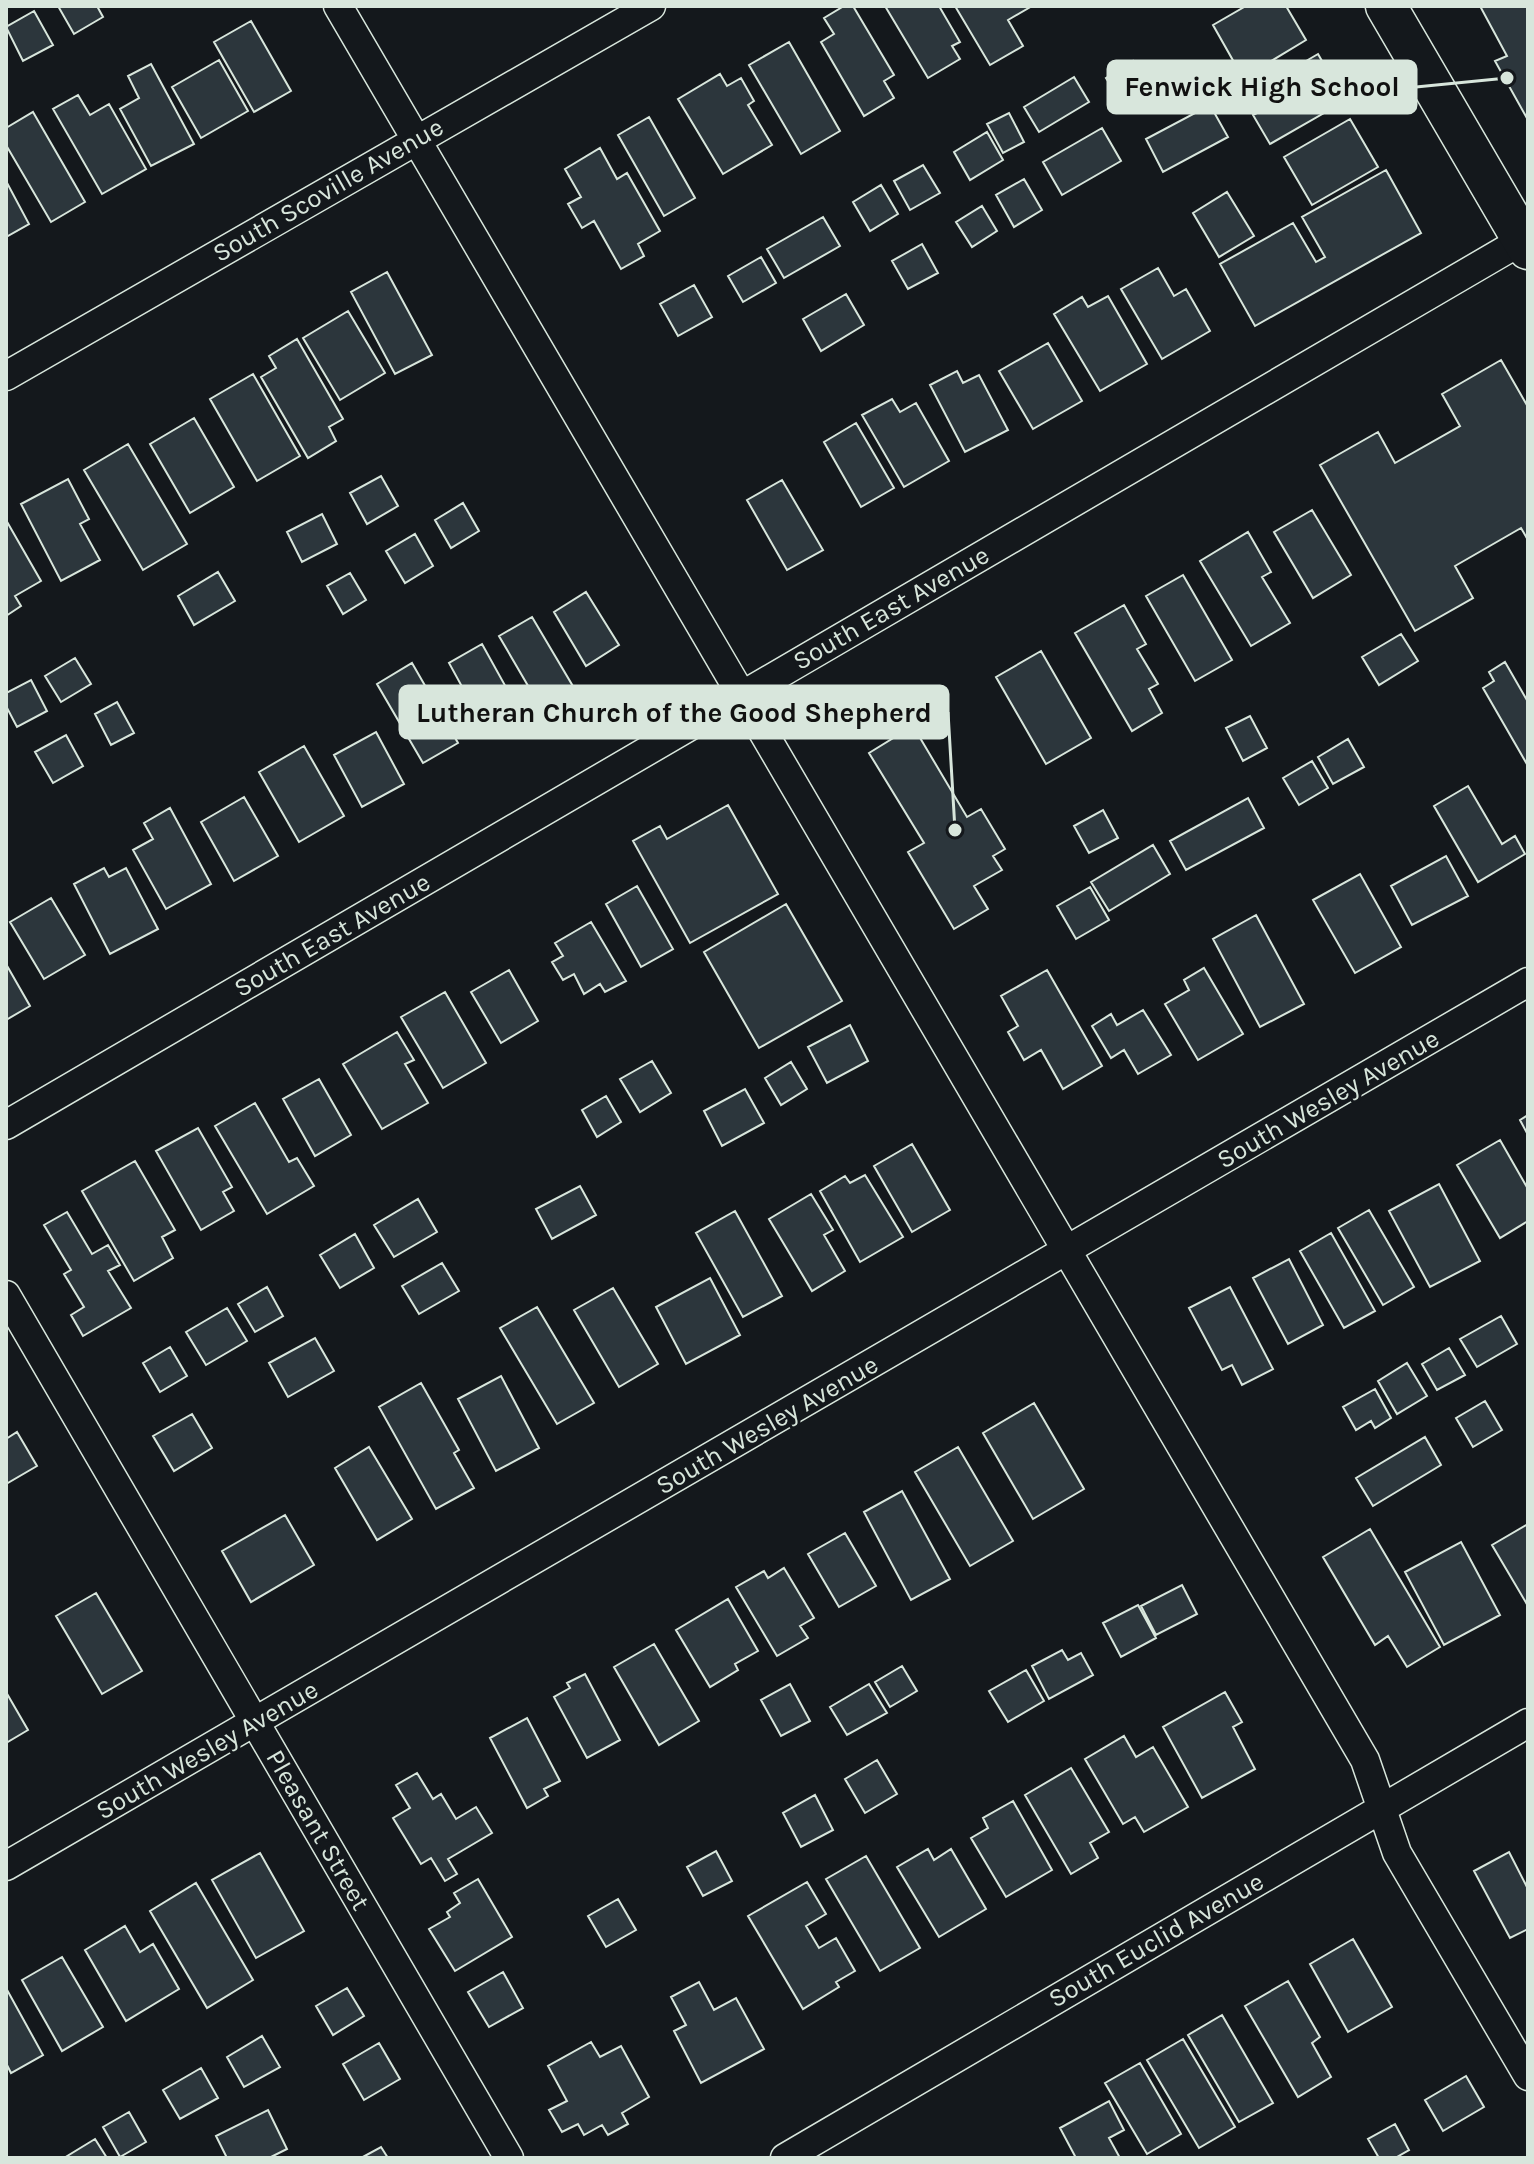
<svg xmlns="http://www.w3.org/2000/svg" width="1534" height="2164" font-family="Karla,sans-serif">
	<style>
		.building { fill: #2c363c; stroke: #d8e6dc; stroke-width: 2 }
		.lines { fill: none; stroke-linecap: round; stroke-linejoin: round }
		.street-casing { stroke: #d8e6dc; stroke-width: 31 }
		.secondary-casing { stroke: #d8e6dc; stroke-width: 43 }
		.street { stroke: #14181c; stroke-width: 28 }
		.secondary { stroke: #14181c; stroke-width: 40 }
		.labels { text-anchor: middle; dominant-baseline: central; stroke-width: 6; stroke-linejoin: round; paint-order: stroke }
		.street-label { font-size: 26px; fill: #d8e6dc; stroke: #14181c }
		.leader { fill: none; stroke: #d8e6dc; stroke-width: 3 }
		.callout-dot { fill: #d8e6dc; stroke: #14181c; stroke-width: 3 }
		.callout { fill: #d8e6dc; stroke: #d8e6dc; stroke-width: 3 }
		.callout-label { font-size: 28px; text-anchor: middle; font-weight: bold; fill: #111 }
	</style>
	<rect width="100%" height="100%" fill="#14181c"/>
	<path class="building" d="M58 6H97L103 17 74 34Z
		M844 6H853L894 75 884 81 894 98 864 116 821 42 834 34 824 18Z
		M885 6H939L960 42 952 46 960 59 928 78Z
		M955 6H1032L1008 20 1023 46 990 65Z
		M1246 6H1286L1306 40 1243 78 1213 25Z
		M1480 6H1528V120L1495 61 1507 56Z
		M34 11 53 45 23 61 6 27Z
		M251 21 291 91 254 112 214 42Z
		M789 42 840 131 801 154 749 65Z
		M1318 54 1345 101 1270 144 1253 115 1257 113 1248 95Z
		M219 60 248 111 201 138 172 87Z
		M1133 61 1150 89 1123 105 1106 78Z
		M151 64 194 144 151 166 120 109 139 98 128 76Z
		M720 74 727 86 741 78 754 101 748 105 772 145 723 174 678 99Z
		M1074 77 1089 102 1039 132 1024 107Z
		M78 95 90 115 109 104 146 169 102 194 53 109Z
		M1210 105 1228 137 1163 172 1146 139Z
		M33 112 85 202 51 222 6 145V128Z
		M1009 113 1024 142 1003 153 987 124Z
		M649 117 695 198 664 216 618 135Z
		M1350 119 1378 167 1312 205 1284 157Z
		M1102 128 1121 161 1062 195 1043 162Z
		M987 132 1003 160 970 180 954 152Z
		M600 148 617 179 627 173 660 231 638 244 644 256 621 269 594 221 582 228 568 204 581 197 565 169Z
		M923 165 940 193 910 210 894 181Z
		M1386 170 1421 233 1255 326 1220 264 1293 223 1316 262 1325 257 1302 217Z
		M1024 179 1042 210 1014 227 996 195Z
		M6 181 29 224 6 237Z
		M881 185 898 214 870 231 853 202Z
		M1227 192 1254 236 1219 257 1193 213Z
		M982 206 997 231 972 247 956 222Z
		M823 217 840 246 784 278 767 249Z
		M922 244 938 273 908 289 892 261Z
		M761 257 776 283 743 302 728 276Z
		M1158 268 1174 296 1186 289 1210 331 1162 359 1121 289Z
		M387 272 432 355 395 374 351 292Z
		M694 285 712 317 678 336 660 304Z
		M846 294 864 325 821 351 803 319Z
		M1108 296 1147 364 1100 391 1054 314 1082 297 1088 307Z
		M348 311 385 373 340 400 303 338Z
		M297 339 343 419 329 427 336 441 308 458 261 377 276 368 269 356Z
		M1048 343 1082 401 1033 429 999 371Z
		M1501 360 1528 407V540L1521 528 1455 566 1473 598 1415 631 1320 465 1378 432 1395 463 1460 426 1442 394Z
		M957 371 963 383 979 375 1008 430 965 452 930 385Z
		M253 374 300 456 257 481 210 399Z
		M892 399 900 412 916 403 949 461 904 487 862 415Z
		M194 418 234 487 190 513 150 444Z
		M856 423 894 488 861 507 824 442Z
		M128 444 187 544 143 570 84 470Z
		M381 476 398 506 367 524 350 493Z
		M68 479 89 519 80 524 100 560 61 581 21 504Z
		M782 480 823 550 787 570 747 500Z
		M463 503 479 531 451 548 435 520Z
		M1312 510 1351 575 1313 598 1274 532Z
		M322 514 337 544 302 562 287 532Z
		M6 520 41 581 15 596 21 606 6 616Z
		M1248 532 1271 572 1262 577 1290 623 1251 646 1200 561Z
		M415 534 433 566 405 583 386 551Z
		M218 572 235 601 194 625 178 596Z
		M350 573 366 600 343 614 327 586Z
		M1183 575 1232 660 1195 681 1146 596Z
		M586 592 619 645 586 666 554 612Z
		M1124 605 1146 644 1137 649 1158 684 1149 689 1162 713 1132 731 1075 633Z
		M532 617 574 688 541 708 499 636Z
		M1401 634 1418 661 1379 685 1362 657Z
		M482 644 523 718 489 736 449 663Z
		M1041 651 1091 738 1046 764 996 677Z
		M75 658 91 684 61 702 45 676Z
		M1505 662 1528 702V766L1483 688 1494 681 1489 672Z
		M412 663 458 743 423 763 377 684Z
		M31 680 47 711 17 727 6 706V693Z
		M117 702 134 733 111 745 95 714Z
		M1250 716 1267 748 1243 761 1226 728Z
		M913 726 967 817 981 809 1005 849 993 856 1002 870 974 886 988 909 954 929 908 852 924 843 869 753Z
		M376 732 404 784 362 807 334 755Z
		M66 735 83 766 53 783 35 752Z
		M1348 739 1364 767 1333 784 1318 757Z
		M304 746 344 816 299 842 259 772Z
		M1312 761 1328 788 1299 805 1283 778Z
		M1468 786 1502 844 1515 836 1525 854 1478 882 1434 806Z
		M244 797 278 856 234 881 201 822Z
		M1248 798 1264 828 1186 870 1170 841Z
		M728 805 778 894 690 943 633 841 660 826 667 839Z
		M170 808 211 884 166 909 133 850 153 839 144 823Z
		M1103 810 1118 838 1089 853 1074 826Z
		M1153 845 1170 874 1109 911 1091 882Z
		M1446 856 1468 896 1412 925 1391 886Z
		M104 868 109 877 126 868 158 929 110 954 74 884Z
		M1360 874 1401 947 1355 973 1313 900Z
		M637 886 673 949 641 967 606 904Z
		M1090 887 1109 920 1076 939 1057 906Z
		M51 898 85 955 44 979 10 922Z
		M786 904 842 1001 759 1048 704 952Z
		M1256 915 1304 1004 1260 1027 1213 939Z
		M591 922 626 981 605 992 600 984 584 994 574 974 563 980 552 962 563 956 555 943Z
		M6 964 30 1006 6 1020Z
		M1204 968 1243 1034 1198 1060 1165 1004 1189 990 1184 980Z
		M509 970 538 1021 501 1043 471 992Z
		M1047 970 1102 1066 1063 1089 1041 1050 1024 1060 1008 1032 1018 1026 1001 996Z
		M445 992 486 1063 443 1088 401 1017Z
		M1143 1010 1171 1055 1138 1074 1124 1050 1111 1058 1092 1026 1111 1014 1117 1025Z
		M850 1025 868 1061 827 1083 808 1047Z
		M397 1032 414 1060 405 1064 428 1103 382 1129 343 1064Z
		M652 1061 671 1093 640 1112 620 1079Z
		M791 1062 807 1089 781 1105 765 1078Z
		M319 1079 351 1135 315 1156 283 1099Z
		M745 1089 764 1123 722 1146 704 1111Z
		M606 1096 621 1122 597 1137 582 1110Z
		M255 1103 289 1162 297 1158 314 1186 267 1214 215 1126Z
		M1528 1115V1135L1520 1120Z
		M198 1128 232 1187 223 1192 234 1211 201 1230 156 1151Z
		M1500 1140 1528 1189V1221L1500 1238 1457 1165Z
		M912 1144 950 1210 912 1232 874 1166Z
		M135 1161 175 1230 162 1237 173 1258 134 1281 82 1191Z
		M865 1175 903 1237 860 1262 820 1191 845 1176 850 1183Z
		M1439 1184 1480 1261 1430 1287 1389 1211Z
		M580 1186 596 1215 552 1239 536 1209Z
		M811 1194 833 1230 824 1235 845 1271 812 1291 769 1219Z
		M418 1199 437 1232 394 1257 374 1225Z
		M1369 1210 1414 1287 1383 1305 1338 1228Z
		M735 1211 782 1296 743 1317 696 1233Z
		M67 1212 92 1254 108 1245 120 1265 108 1271 131 1308 83 1336 71 1315 84 1307 64 1274 71 1270 44 1225Z
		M1331 1233 1375 1311 1344 1328 1300 1251Z
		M355 1234 374 1268 340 1288 320 1255Z
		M1289 1259 1323 1325 1288 1344 1253 1278Z
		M442 1263 459 1291 419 1314 402 1286Z
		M710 1278 740 1335 686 1364 656 1307Z
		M267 1287 283 1316 255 1332 238 1304Z
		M1230 1287 1273 1369 1242 1385 1232 1365 1222 1370 1189 1308Z
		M613 1288 658 1364 619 1387 574 1310Z
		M537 1307 594 1403 557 1424 500 1328Z
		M227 1308 247 1341 206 1365 186 1332Z
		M1501 1316 1517 1344 1477 1367 1460 1339Z
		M315 1338 334 1371 288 1397 269 1363Z
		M170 1347 187 1376 160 1392 143 1363Z
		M1449 1348 1465 1375 1437 1390 1422 1364Z
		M1407 1363 1427 1396 1397 1414 1378 1381Z
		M501 1376 539 1448 496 1471 458 1399Z
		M421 1383 459 1450 454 1453 474 1488 436 1509 379 1407Z
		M1375 1389 1391 1418 1375 1428 1371 1421 1356 1430 1343 1407Z
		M1485 1401 1502 1430 1473 1447 1456 1418Z
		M1034 1403 1084 1489 1033 1519 983 1433Z
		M192 1414 212 1448 174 1471 153 1436Z
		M17 1432 37 1466 6 1484V1439Z
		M1425 1437 1441 1465 1373 1506 1356 1478Z
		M369 1447 412 1519 377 1540 335 1468Z
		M958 1447 1013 1541 970 1566 915 1472Z
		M902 1491 950 1579 911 1600 864 1512Z
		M285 1515 314 1565 251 1602 222 1551Z
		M1528 1524V1606L1492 1545Z
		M1370 1529 1440 1647 1407 1667 1388 1636 1375 1645 1323 1557Z
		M845 1533 876 1586 839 1607 808 1554Z
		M1461 1542 1500 1615 1444 1645 1405 1572Z
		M784 1568 814 1618 800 1626 808 1638 777 1656 736 1587 764 1571 768 1578Z
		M1182 1585 1197 1614 1156 1635 1141 1606Z
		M96 1593 142 1671 102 1694 56 1616Z
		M728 1599 758 1651 735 1664 738 1670 710 1687 676 1630Z
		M1138 1605 1156 1638 1121 1657 1103 1623Z
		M654 1644 699 1721 659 1745 614 1667Z
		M1062 1650 1068 1660 1081 1653 1093 1675 1049 1699 1032 1666Z
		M902 1666 917 1691 890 1707 875 1682Z
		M1026 1670 1044 1701 1008 1722 989 1691Z
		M585 1674 620 1740 587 1758 554 1697 570 1688 567 1683Z
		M790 1684 810 1721 781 1736 761 1700Z
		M869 1684 887 1713 847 1735 830 1707Z
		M6 1692 28 1730 6 1743Z
		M1225 1692 1242 1722 1233 1727 1255 1769 1202 1798 1163 1727Z
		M527 1718 560 1781 544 1789 548 1796 527 1808 490 1738Z
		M1124 1736 1136 1757 1153 1747 1188 1807 1144 1832 1135 1817 1123 1824 1085 1759Z
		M877 1760 897 1794 865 1813 845 1779Z
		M1071 1768 1109 1832 1090 1843 1098 1858 1071 1874 1025 1795Z
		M417 1773 433 1799 441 1794 456 1819 476 1807 492 1833 448 1859 457 1874 445 1881 431 1858 421 1864 393 1818 410 1808 396 1785Z
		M815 1795 833 1830 801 1847 783 1813Z
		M1013 1801 1052 1870 1006 1897 971 1838 988 1828 983 1818Z
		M928 1849 934 1860 951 1849 986 1909 939 1937 897 1867Z
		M716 1851 732 1881 703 1896 687 1867Z
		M1509 1852 1528 1889V1929L1510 1938 1474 1871Z
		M260 1853 304 1931 256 1958 212 1880Z
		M866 1856 920 1948 880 1971 826 1879Z
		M478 1879 512 1937 455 1971 429 1929 450 1917 447 1912 460 1903 454 1893Z
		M807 1882 826 1914 806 1926 819 1948 836 1938 855 1971 836 1982 839 1987 803 2009 748 1916Z
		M196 1883 253 1980 207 2008 150 1911Z
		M618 1899 636 1930 606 1947 588 1916Z
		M125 1926 140 1952 153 1944 179 1989 126 2021 85 1950Z
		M1353 1939 1392 2007 1348 2032 1310 1964Z
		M62 1957 103 2027 62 2051 22 1980Z
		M503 1972 523 2008 489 2027 468 1992Z
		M1288 1981 1320 2037 1312 2043 1331 2077 1298 2097 1245 2006Z
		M699 1982 714 2010 736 1998 764 2049 701 2083 674 2031 686 2025 671 1997Z
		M6 1988 43 2055 11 2073 6 2063Z
		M347 1988 364 2016 333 2035 316 2006Z
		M1222 2015 1273 2103 1239 2122 1188 2035Z
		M262 2036 280 2067 244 2087 227 2057Z
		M1183 2039 1235 2127 1199 2148 1147 2060Z
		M591 2042 600 2057 621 2046 649 2097 622 2113 628 2124 608 2135 602 2125 584 2135 578 2124 562 2132 549 2110 567 2101 548 2066Z
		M379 2043 400 2079 364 2100 343 2064Z
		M1140 2063 1181 2134 1147 2154 1105 2083Z
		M201 2068 218 2098 180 2119 163 2090Z
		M1466 2076 1484 2107 1443 2131 1425 2100Z
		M1109 2101 1124 2130 1109 2138 1120 2158H1076L1060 2128Z
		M268 2110 287 2149 269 2158H227L216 2136Z
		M129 2112 146 2142 120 2157 103 2127Z
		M1395 2124 1409 2150 1395 2158H1379L1368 2139Z
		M95 2139 107 2158H64Z
		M381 2147 388 2158H361Z"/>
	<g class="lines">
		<g class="street-casing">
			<path id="street" d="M338 6 1365 1760 1397 1853 1528 2076
				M6 376 651 6
				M6 1125 1528 237
				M6 1295 509 2158
				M6 1866 1528 982
				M785 2158 1528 1723"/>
		</g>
		<g class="secondary-casing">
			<path id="secondary" d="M1386 6 1528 249"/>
		</g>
		<use href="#street" class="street"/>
		<use href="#secondary" class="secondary"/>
	</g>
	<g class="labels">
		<g class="street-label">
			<text transform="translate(328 190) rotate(-30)">South Scoville Avenue</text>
			<text transform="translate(891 608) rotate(-30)">South East Avenue</text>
			<text transform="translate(332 935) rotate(-30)">South East Avenue</text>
			<text transform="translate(1328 1099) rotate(-30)">South Wesley Avenue</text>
			<text transform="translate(767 1425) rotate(-30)">South Wesley Avenue</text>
			<text transform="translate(207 1750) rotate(-30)">South Wesley Avenue</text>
			<text transform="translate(318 1830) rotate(60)">Pleasant Street</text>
			<text transform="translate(1156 1940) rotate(-30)">South Euclid Avenue</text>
		</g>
	</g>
	<path class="leader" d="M1507 78L1416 87M955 830L948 712"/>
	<g class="callout-dot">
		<circle cx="1507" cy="78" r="8"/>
		<circle cx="955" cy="830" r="8"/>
	</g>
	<g class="callout">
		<rect x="1108" y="61" width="308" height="52" rx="8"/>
		<rect x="400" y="686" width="548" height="52" rx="8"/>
	</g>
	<g class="callout-label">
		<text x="1262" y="96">Fenwick High School</text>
		<text x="674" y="722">Lutheran Church of the Good Shepherd</text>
	</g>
	<rect width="1534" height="2164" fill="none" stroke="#d8e6dc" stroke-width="16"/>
</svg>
